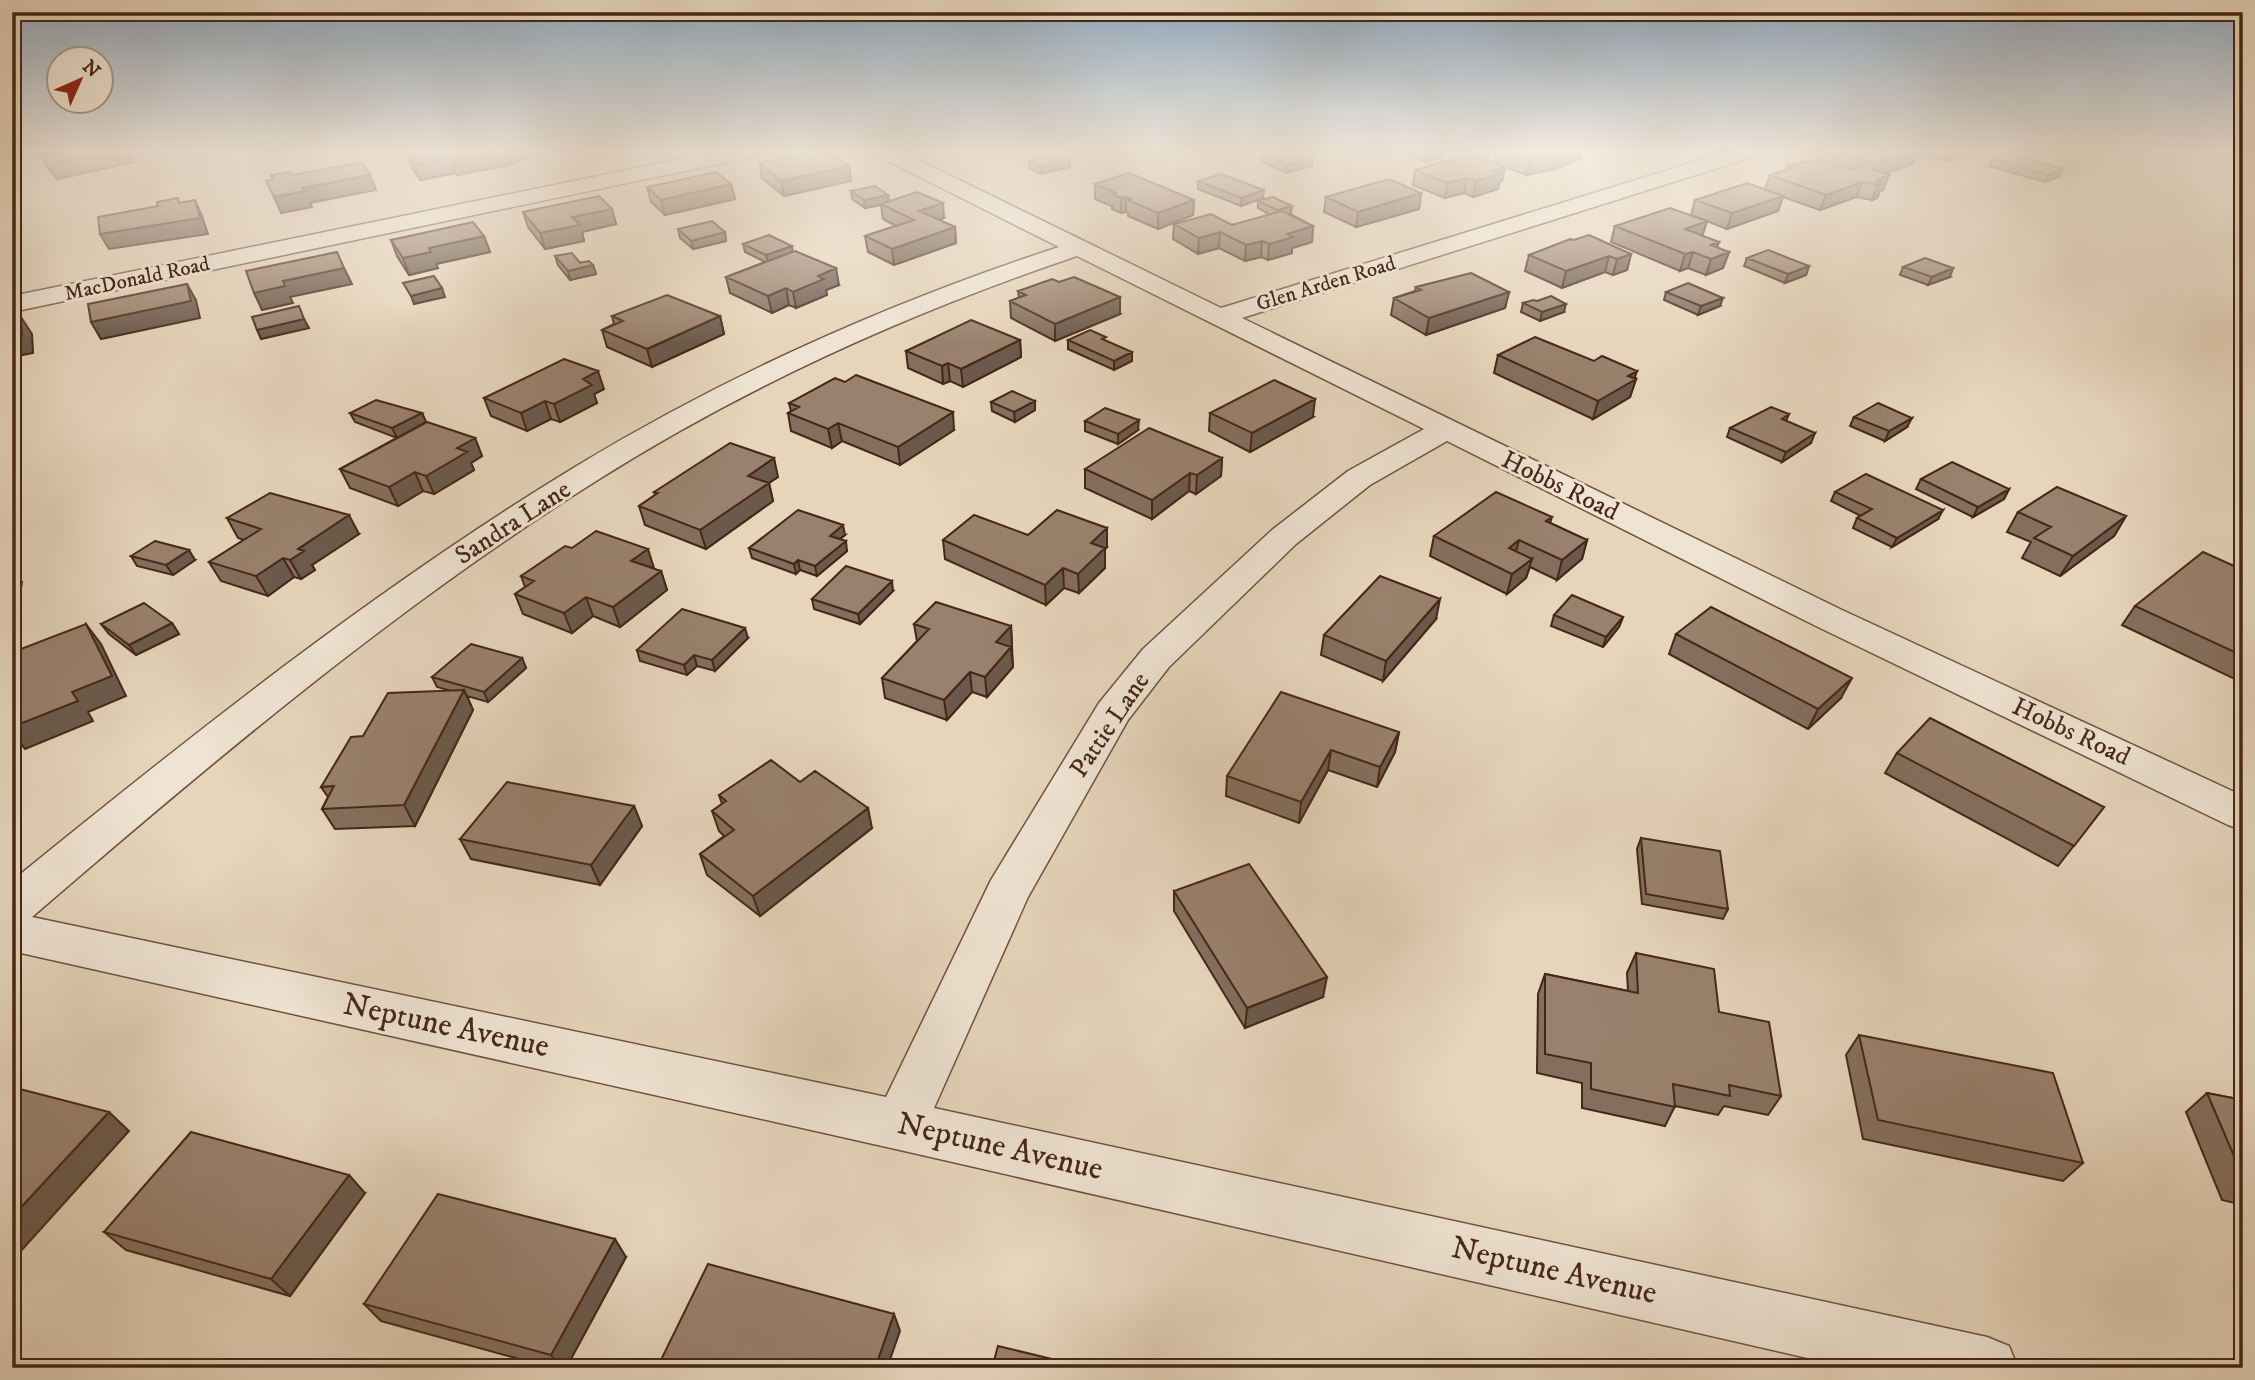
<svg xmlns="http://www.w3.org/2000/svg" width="2255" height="1380" font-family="'IM FELL DW Pica',serif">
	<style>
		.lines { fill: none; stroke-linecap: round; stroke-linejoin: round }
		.minor-casing { stroke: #6e5241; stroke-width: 3 }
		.minor { fill: #efe4d3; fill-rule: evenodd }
		.wall { fill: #846f5e; stroke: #462618; stroke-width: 2 }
		.shaded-wall { fill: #6b5a4c; stroke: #462618; stroke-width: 2 }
		.building { fill: #99816d; stroke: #462618; stroke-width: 2 }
		.labels { text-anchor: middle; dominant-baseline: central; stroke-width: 6; stroke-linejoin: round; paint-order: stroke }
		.far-street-label { font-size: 21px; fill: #462618; stroke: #efe4d3 }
		.street-label { font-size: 26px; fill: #462618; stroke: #efe4d3 }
		.near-street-label { font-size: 32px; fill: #462618; stroke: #efe4d3 }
	</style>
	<rect width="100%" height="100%" fill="#e6d5bb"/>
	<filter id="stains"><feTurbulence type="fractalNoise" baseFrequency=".00286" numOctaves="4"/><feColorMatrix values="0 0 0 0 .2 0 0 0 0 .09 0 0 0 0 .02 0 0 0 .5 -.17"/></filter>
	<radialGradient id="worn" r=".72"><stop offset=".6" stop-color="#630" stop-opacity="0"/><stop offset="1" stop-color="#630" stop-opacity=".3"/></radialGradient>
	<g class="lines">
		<g class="minor-casing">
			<path id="minor" d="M12 150H39L36 154 12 160Z
				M725 150H766L756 156 12 312V296Z
				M871 150H898L1221 308 1733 150H1765L1762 154 1242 318 1842 610 2243 796V830L2228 825 1816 626 1447 441 1370 485 1296 544 1169 667 1128 720 1028 897 934 1108 1987 1337 2009 1346 2018 1368H1851L900 1150 12 951V881C193 734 376 588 575 467 727 375 890 302 1059 247L874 154ZM1077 256 1424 429 1348 471 1272 530 1143 649 1099 703 991 880 886 1097 32 917C212 762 394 608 596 481 746 386 909 313 1077 256Z"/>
		</g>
		<use href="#minor" class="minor"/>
	</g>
	<path class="wall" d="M63 150H128L134 162 57 179 49 170 40 155Z
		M184 150H218L192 156Z
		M1329 150H1356L1343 155Z
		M1403 150H1444L1443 157 1427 162 1403 152Z
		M1497 150H1582L1580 159 1562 165V167L1556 169 1526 175 1505 167 1502 181 1499 182 1498 189 1473 197 1464 193 1445 198 1413 185 1415 170 1494 162Z
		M1591 150H1611L1599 154Z
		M1838 150H1977L1948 161 1917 151 1912 164 1885 174 1883 190 1880 191 1877 198 1872 200 1856 197 1820 210 1783 197 1778 211 1727 229 1691 215 1695 200 1765 189 1770 175 1786 170 1788 166 1831 163 1835 151Z
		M406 154 528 157 505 166 457 175 456 173 420 180 412 168Z
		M1262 154 1312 159V166L1286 173 1261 161Z
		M1992 159 2063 169 2060 176 2045 182 1989 166Z
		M1070 160V167L1041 174 1030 168 1029 161Z
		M759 163 849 166 851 181 784 196 762 178Z
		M1198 181 1263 198 1241 206 1198 189Z
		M731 184 735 199 665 215 651 202 647 187Z
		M1095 184 1194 200 1193 215 1158 229 1128 216V213L1126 212 1121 213 1112 209V206L1095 199Z
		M851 191 888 195 889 202 944 218 939 220 955 227 956 243 894 265 868 252 865 236 896 226 883 219 881 205 865 208 852 199Z
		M1421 193 1419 209 1356 227 1324 212 1326 197Z
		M1258 201 1291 214H1290L1313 226 1312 242 1292 248V253L1268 260 1261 257 1245 261 1219 248 1198 254 1173 239 1174 224 1232 225 1270 215 1258 208Z
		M612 209 616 224 582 232 584 241 545 249 528 227 523 212Z
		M1707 221 1702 236 1717 248 1729 252 1723 268 1706 275 1688 268 1680 271 1611 242 1615 226Z
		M678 229 725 232 726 241 693 249 680 238Z
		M484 236 490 252 436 264 438 268 409 275 397 256 391 240Z
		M1574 240 1631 254 1627 270 1613 275 1605 272 1562 288 1525 271 1529 255Z
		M743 244 793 252 839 285 826 290 827 295 796 308 789 305 772 313 730 293 726 277 765 262 745 252Z
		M555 256 593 265 596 274 570 280 558 265Z
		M1747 258 1809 266 1806 275 1785 283 1744 266Z
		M1903 267 1950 277 1928 285 1900 275Z
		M1416 287 1509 292 1505 308 1426 335 1391 315 1394 298 1415 291Z
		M1018 291 1120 314 1055 341 1011 318 1010 301 1019 298Z
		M1666 292 1720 306 1698 315 1664 300Z
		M1537 301 1564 312 1540 321 1521 312 1523 303Z
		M612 316H720L724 334 652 367 607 347 602 330 614 324Z
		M1020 340 1021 357 963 387 950 381 943 384 908 368 906 351Z
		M1068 340 1132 352V361L1114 370 1068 349Z
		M1498 355 1634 378 1636 379 1630 397 1593 419 1494 373Z
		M845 382 954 430 900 465 842 441 832 448 791 431 788 413 791 411 789 403Z
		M604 389 594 394 597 403 560 422 551 419 527 431 491 416 484 398Z
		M1035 401V410L1015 422 992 411 991 402Z
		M350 413H422L426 422 475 438 482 456 471 463 474 470 434 494 423 491 398 506 350 488 340 469 424 423 397 438 355 422Z
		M1210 413 1313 417 1250 452 1209 431Z
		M1789 414 1786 421 1811 443 1782 462 1727 437 1730 428Z
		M1854 417 1907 427 1885 441 1850 426Z
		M1085 421 1138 430 1118 444 1085 431Z
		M1222 458 1221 476 1196 494 1189 491 1152 519 1085 488V469Z
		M778 477 769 483 773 501 706 549 645 525 639 506 655 495 654 492Z
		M1921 479 2009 489 2004 499 1973 517 1916 489Z
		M1835 492 1938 519 1892 547 1853 528 1857 518 1861 516 1831 501Z
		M2018 512 2126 516 2114 536 2060 576 2022 558 2031 542 2007 532Z
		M1552 517 1550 523 1587 540 1582 559 1557 580 1530 567 1526 578 1507 594 1430 556 1434 536Z
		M227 518 359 534 312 565 315 570 301 579 294 577 268 596 221 581 209 562 244 540 238 538Z
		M845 535 840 539 847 551 817 576 800 570 796 574 752 558 749 548Z
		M1028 535 1107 547 1105 549V568L1079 593 1064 588 1046 605 945 559 943 540Z
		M572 548 661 571 667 590 620 627 593 616 572 633 523 614 515 594 525 587 521 576Z
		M131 556 195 560 173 575 137 566Z
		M2243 570V683L2122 625 2135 606Z
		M893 591 860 624 814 609 812 599Z
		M1554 615 1623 617 1619 627 1603 647 1551 626Z
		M1436 619 1383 681 1321 655 1324 635Z
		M172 623 179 634 136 655 109 634 101 624Z
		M914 624 1011 626 1013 667 987 697 972 692 947 720 885 698 882 678 917 641Z
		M1676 634 1841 698 1808 729 1669 654Z
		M748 638 715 671 697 666 687 675 640 661 637 650Z
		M522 658 526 668 488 702 467 696 473 710 415 826 335 829 322 809 328 797 321 787 363 736 448 690 437 687 432 677Z
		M1399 732 1395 752 1377 787 1328 770 1299 823 1226 796 1227 776Z
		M1897 753 2104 807 2058 866 1885 773Z
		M800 782 872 828 760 916 707 875 700 854 724 836 719 831 712 811 722 804 719 795Z
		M634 806 642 826 600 885 471 859 460 839Z
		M1641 838 1728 909 1723 919 1642 904 1637 849Z
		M1174 891 1323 997 1245 1028 1174 911Z
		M1636 953 1719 1012 1781 1096 1768 1115 1724 1106 1718 1115 1675 1106 1665 1126 1582 1108V1083L1537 1073 1538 994 1545 974 1628 991 1627 973Z
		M1859 1035 2083 1163 2063 1181 1863 1139 1846 1055Z
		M2207 1093 2243 1100V1205L2222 1200 2186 1112Z
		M365 1193 290 1296 126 1250 104 1232Z
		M626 1257 566 1368H552L381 1321 364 1304Z"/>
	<path class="shaded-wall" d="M112 150H128L134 162 57 179 48 164Z
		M190 150H218L192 156Z
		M502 150H526L528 157 505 166 457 175 452 160Z
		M556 150H573L556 153Z
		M1344 150H1356L1343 155Z
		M1440 150H1444L1443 157 1427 162 1428 154Z
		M1564 150H1582L1580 159 1562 165V167L1556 169 1526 175 1530 160Z
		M1600 150H1611L1599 154Z
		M1914 150H1917L1912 164 1870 179 1876 164Z
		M1953 150H1977L1948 161Z
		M450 158 456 173 420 180 415 165Z
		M1312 159V166L1286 173 1287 165Z
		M1070 160V167L1041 174V167Z
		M849 166 851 181 784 196 781 181Z
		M1505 167 1502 181 1499 182 1498 189 1473 197 1476 181 1492 171Z
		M2063 169 2060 176 2045 182 2048 175Z
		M370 175 376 190 310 203 312 207 281 213 274 197 303 188Z
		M1889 175 1883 190 1880 191 1877 198 1872 200 1878 185H1875L1879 179Z
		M1467 178 1464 193 1445 198 1447 183Z
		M1862 182 1856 197 1820 210 1826 195Z
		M731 184 735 199 665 215 661 200Z
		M1264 190 1263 198 1241 206V198Z
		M1421 193 1419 209 1356 227 1358 212Z
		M888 195 889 203 865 208 864 200Z
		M1783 196 1778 211 1727 229 1732 213Z
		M1126 197V212L1121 213V198Z
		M195 200 202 216 208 234 109 249 100 234Z
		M1194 200 1193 215 1158 229V213Z
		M943 203 944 218 921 226 919 211Z
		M1292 206 1291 214 1277 218V210Z
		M612 209 616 224 582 232 584 241 545 249 540 233 572 217Z
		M1707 221 1702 237 1685 229Z
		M1313 226 1312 242 1292 248V253L1268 260 1269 244 1287 234Z
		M955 227 956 243 894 265 892 249Z
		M725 232 726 241 693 249 691 241Z
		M1220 232 1219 248 1198 254 1199 238Z
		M484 236 490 252 436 264 438 268 409 275 403 258 429 248Z
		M1262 241 1261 257 1245 261 1246 245Z
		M1719 242 1714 258 1729 252 1723 268 1706 275 1711 259V245Z
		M792 246 793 254 768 263 766 255Z
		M1693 252 1688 268 1680 271 1685 254Z
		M1631 254 1627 270 1613 275 1617 259Z
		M1609 256 1605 272 1562 288 1566 271Z
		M593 265 596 274 570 280 568 271Z
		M1809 266 1806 275 1785 283 1788 274Z
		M344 268 352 284 290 297 293 303 262 310 254 293 283 281Z
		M836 268 839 285 826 290 827 295 796 308 793 292 818 276Z
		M1953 268 1950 277 1928 285 1932 277Z
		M187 284 196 300 200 318 101 339 91 322Z
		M442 288 445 297 414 304 411 296Z
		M786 288 789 305 772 313 768 296Z
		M1509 292 1505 308 1426 335 1429 318Z
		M1120 297V314L1055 341V324Z
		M1723 298 1720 306 1698 315 1701 306Z
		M1566 304 1564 312 1540 321 1542 312Z
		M720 316 724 334 652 367 647 349Z
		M21 317 32 334 33 353 12 357V338Z
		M304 319 309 328 261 339 257 330Z
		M1020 340 1021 357 963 387 961 369Z
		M1132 352V361L1114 370V361Z
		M948 363 950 381 943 384 942 366Z
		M598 371 604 389 594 394 597 403 560 422 554 404 583 379Z
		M1637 371 1634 380 1636 379 1630 397 1593 419 1598 401 1628 376Z
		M1315 399 1313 417 1250 452 1252 433Z
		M545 401 551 419 527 431 521 413Z
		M1035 401V410L1015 422 1014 412Z
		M953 412 954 430 900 465 898 447Z
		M422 413 426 422 397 438 392 428Z
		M1912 418 1907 427 1885 441 1889 431Z
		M1139 420 1138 430 1118 444V434Z
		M838 423 842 441 832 448 828 429Z
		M1815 433 1811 443 1782 462 1786 452Z
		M475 438 482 456 471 463 474 470 434 494 426 476 457 448Z
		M774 458 778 477 769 483 773 501 706 549 700 530 748 476Z
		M1222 458 1221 476 1196 494 1197 475Z
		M415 472 423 491 398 506 389 487Z
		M1190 473 1189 491 1152 519V500Z
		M2009 489 2004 499 1973 517 1978 507Z
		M1943 510 1938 519 1892 547 1897 538Z
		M349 515 359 534 312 565 315 570 301 579 290 560 298 549Z
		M2126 516 2114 536 2060 576 2073 556Z
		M843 525 845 535 832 545 830 536Z
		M1107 528V547L1105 549V568L1079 593 1078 574 1091 543Z
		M1519 540 1514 559 1509 548Z
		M1587 540 1582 559 1557 580 1562 560Z
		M846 541 847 551 817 576 815 566Z
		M12 542 18 551 12 554Z
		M648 549 654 568 631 561Z
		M189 550 195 560 173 575 166 565Z
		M283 558 294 577 268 596 256 576Z
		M1532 559 1526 578 1507 594 1512 574Z
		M798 560 800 570 796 574 794 564Z
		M1063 568 1064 588 1046 605 1045 585Z
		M14 571 22 582 17 614 12 616V586Z
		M661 571 667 590 620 627 613 607Z
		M892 581 893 591 860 624 858 614Z
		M586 597 593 616 572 633 564 613Z
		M1440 599 1436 619 1383 681 1386 661Z
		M1623 617 1619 627 1603 647 1606 637Z
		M172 623 179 634 136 655 129 645Z
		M86 624 101 644 126 696 88 712 93 721 25 749 18 740 12 743V727L72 692Z
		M1011 626 1012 646 998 662 996 642Z
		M745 628 748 638 715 671 712 660Z
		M1011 647 1013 667 987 697 985 677Z
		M694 655 697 666 687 675 684 665Z
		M522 658 526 668 488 702 484 692Z
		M970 672 972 692 947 720 944 700Z
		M1852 678 1841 698 1808 729 1818 709Z
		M464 690 473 710 415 826 404 805Z
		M1399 732 1395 752 1377 787 1380 767Z
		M1331 750 1328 770 1299 823 1301 802Z
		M634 806 642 826 600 885 591 865Z
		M868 808 872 828 760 916 753 896Z
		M1327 977 1323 997 1245 1028 1247 1008Z
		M109 1112 129 1131 12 1261V1217Z
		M349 1175 365 1193 290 1296 271 1279Z
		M615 1239 626 1257 566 1368H561L551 1355Z
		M894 1314 900 1331 887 1368H875Z"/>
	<path class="building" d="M63 150H112L48 164 40 155Z
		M423 150H502L452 160 450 158 415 165 406 154Z
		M820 150H827L849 166 781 181 759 163Z
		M1275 150H1294L1312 159 1287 165 1262 154Z
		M1418 150H1440L1428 154Z
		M1504 150H1564L1561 151 1565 153 1530 160Z
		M1838 150H1914L1876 164 1835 151Z
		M2008 152 2063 169 2048 175 1992 159Z
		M1058 154 1070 160 1041 167 1029 161Z
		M1472 154 1505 167 1492 171 1501 174 1476 181 1467 178 1447 183 1415 170Z
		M1818 159 1851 170 1861 166 1889 175 1879 179H1881L1876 181 1883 183 1878 185 1862 182 1826 195 1770 175 1793 168 1788 166Z
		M362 162 370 175 303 188 305 191 274 197 266 181 273 179 271 175 291 172 293 175Z
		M716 172 731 184 661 200 647 187Z
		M1129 173 1194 200 1158 213 1128 200 1131 199 1126 197 1121 198 1112 194 1116 193 1095 184Z
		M1221 174 1264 190 1241 198 1198 181Z
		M1389 179 1421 193 1358 212 1326 197Z
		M1747 183 1783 196 1732 213 1695 200Z
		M875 186 888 195 864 200 851 191Z
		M917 192 943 203 919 211 955 227 892 249 865 236 914 220 881 204Z
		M599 196 612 209 572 217 580 225 540 233 523 212Z
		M1273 197 1292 206 1277 210 1258 201Z
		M178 198 179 203 195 200 200 218 100 234 98 217 158 206 157 202Z
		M1670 208 1707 221 1685 229 1719 242 1711 245 1729 252 1711 259 1693 252 1685 254 1615 226Z
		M1282 211 1313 226 1287 234 1293 237 1269 244 1262 241 1246 245 1220 232 1199 238 1174 224 1211 214 1232 225Z
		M712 221 725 232 691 241 678 229Z
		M473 222 484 236 429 248 431 252 403 258 391 240Z
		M769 235 792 246 766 255 743 244Z
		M1589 235 1631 254 1617 259 1609 256 1566 271 1529 255 1570 239 1574 240Z
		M1768 250 1809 266 1788 274 1747 258Z
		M795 251 836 268 818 276 824 279 793 292 786 288 768 296 726 277Z
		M337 252 344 268 283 281 285 286 254 293 246 271Z
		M572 253 580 263 589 261 593 265 568 271 555 256Z
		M1925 258 1953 268 1932 277 1903 267Z
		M1471 273 1509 292 1429 318 1394 298 1421 290 1416 287Z
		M434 276 442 288 411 296 403 283Z
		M1074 277 1120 297 1055 324 1010 301 1026 295 1018 291 1052 279 1059 282Z
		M1688 283 1723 298 1701 306 1666 292Z
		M187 284 191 301 91 322 88 304Z
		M667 295 720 316 647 349 602 330 623 321 612 316Z
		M1551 296 1566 304 1542 312 1523 303 1533 300 1537 301Z
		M299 306 304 319 257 330 252 317Z
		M21 317 22 336 12 338V319Z
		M971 320 1020 340 961 369 948 363 942 366 906 351Z
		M1090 330 1106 337 1102 339 1132 352 1114 361 1068 340Z
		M1535 337 1594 361 1602 356 1637 371 1628 376 1636 379 1598 401 1498 355Z
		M564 359 598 371 583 379 592 385 554 404 545 401 521 413 484 398Z
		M856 375 953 412 898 447 838 423 828 429 788 413 799 407 789 403 835 378 845 382Z
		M1274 380 1315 399 1252 433 1210 413Z
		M1012 391 1035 401 1014 412 991 402Z
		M376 400 422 413 392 428 350 413Z
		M1878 403 1912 418 1889 431 1854 417Z
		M1771 407 1789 414 1782 419 1815 433 1786 452 1730 428Z
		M1105 408 1139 420 1118 434 1085 421Z
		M427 422 475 438 457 448 467 452 426 476 415 472 389 487 340 469Z
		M1149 428 1222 458 1197 475 1190 473 1152 500 1085 469Z
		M730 443 774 458 748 476 769 483 700 530 639 506 658 493 654 492Z
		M1952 462 2009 489 1978 507 1921 479Z
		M1866 474 1943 510 1897 538 1857 518 1872 509 1835 492Z
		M2057 487 2126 516 2073 556 2034 538 2051 527 2018 512Z
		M1496 492 1552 517 1546 521 1587 540 1562 560 1519 540 1509 548 1532 559 1512 574 1434 536Z
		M270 493 349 515 298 549 304 551 290 560 283 558 256 576 209 562 261 529 227 518Z
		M798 510 843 525 830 536 846 541 815 566 798 560 794 564 749 548Z
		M1057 510 1107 528 1091 543 1105 548 1078 574 1063 568 1045 585 943 540 974 515 1028 535Z
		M596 531 648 549 631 561 661 571 613 607 586 597 564 613 515 594 534 581 521 576 565 546 572 548Z
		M155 541 189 550 166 565 131 556Z
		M2203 552 2243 570V656L2135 606Z
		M846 566 892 581 858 614 812 599Z
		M1380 576 1440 599 1386 661 1324 635Z
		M1572 595 1623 617 1606 637 1554 615Z
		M936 602 1011 626 996 642 1011 647 985 677 970 672 944 700 882 678 929 629 914 624Z
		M144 603 172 623 129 645 101 624Z
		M1711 607 1852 678 1818 709 1676 634Z
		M682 609 745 628 712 660 694 655 684 665 637 650Z
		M86 624 112 676 72 692 78 701 12 727V674L21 671 13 652Z
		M471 644 522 658 484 692 432 677Z
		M464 690 404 805 322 809 334 786 321 787 351 737 363 736 388 693Z
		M1281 692 1399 732 1380 767 1331 750 1301 802 1227 776Z
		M1930 718 2104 807 2074 846 1897 753Z
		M771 760 800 782 815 771 868 808 753 896 700 854 734 830 712 811 726 801 719 795Z
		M507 782 634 806 591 865 460 839Z
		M1641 838 1720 851 1728 909 1646 894Z
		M1249 864 1327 977 1247 1008 1174 891Z
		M1636 953 1714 969 1719 1012 1769 1022 1781 1096 1729 1085 1730 1096 1673 1084 1675 1107 1591 1089V1063L1545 1054V974L1638 993Z
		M1859 1035 2053 1073 2083 1163 1878 1120Z
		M12 1087 109 1112 12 1217Z
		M2207 1093 2243 1100V1177Z
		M191 1132 349 1175 271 1279 104 1232Z
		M438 1194 615 1239 551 1355 364 1304Z
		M708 1264 894 1314 875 1368H657Z
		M998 1346 1089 1368H992Z"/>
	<linearGradient id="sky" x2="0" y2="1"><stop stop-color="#91aac0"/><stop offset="0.44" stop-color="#f4ece0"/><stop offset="1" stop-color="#f4ece0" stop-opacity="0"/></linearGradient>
	<rect width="2255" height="344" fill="url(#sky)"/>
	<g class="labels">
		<g class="far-street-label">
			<text transform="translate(137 279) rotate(-12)">MacDonald Road</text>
			<text transform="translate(1326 284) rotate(-17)">Glen Arden Road</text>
		</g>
		<g class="street-label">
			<text transform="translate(1560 486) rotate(26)">Hobbs Road</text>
			<text transform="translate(513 523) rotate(-33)">Sandra Lane</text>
			<text transform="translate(1110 725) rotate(-56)">Pattie Lane</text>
			<text transform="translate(2071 732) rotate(25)">Hobbs Road</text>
		</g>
		<g class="near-street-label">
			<text transform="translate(446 1026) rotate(12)">Neptune Avenue</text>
			<text transform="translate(1000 1147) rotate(13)">Neptune Avenue</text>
			<text transform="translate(1554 1271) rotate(13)">Neptune Avenue</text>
		</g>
	</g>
	<rect width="2255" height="1380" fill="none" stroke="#e6d5bb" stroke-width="42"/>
	<rect x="14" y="14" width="2227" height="1352" fill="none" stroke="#462618" stroke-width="3.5"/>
	<rect x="21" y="21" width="2213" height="1338" fill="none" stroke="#462618" stroke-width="2"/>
	<g transform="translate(80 80) rotate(45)"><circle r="33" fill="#efe4d3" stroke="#ab9888" stroke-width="2"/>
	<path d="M0-5L12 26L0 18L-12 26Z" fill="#8f2418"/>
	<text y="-10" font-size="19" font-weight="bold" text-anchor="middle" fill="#462618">N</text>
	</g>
	<rect width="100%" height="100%" filter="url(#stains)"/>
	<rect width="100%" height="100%" fill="url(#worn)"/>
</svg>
